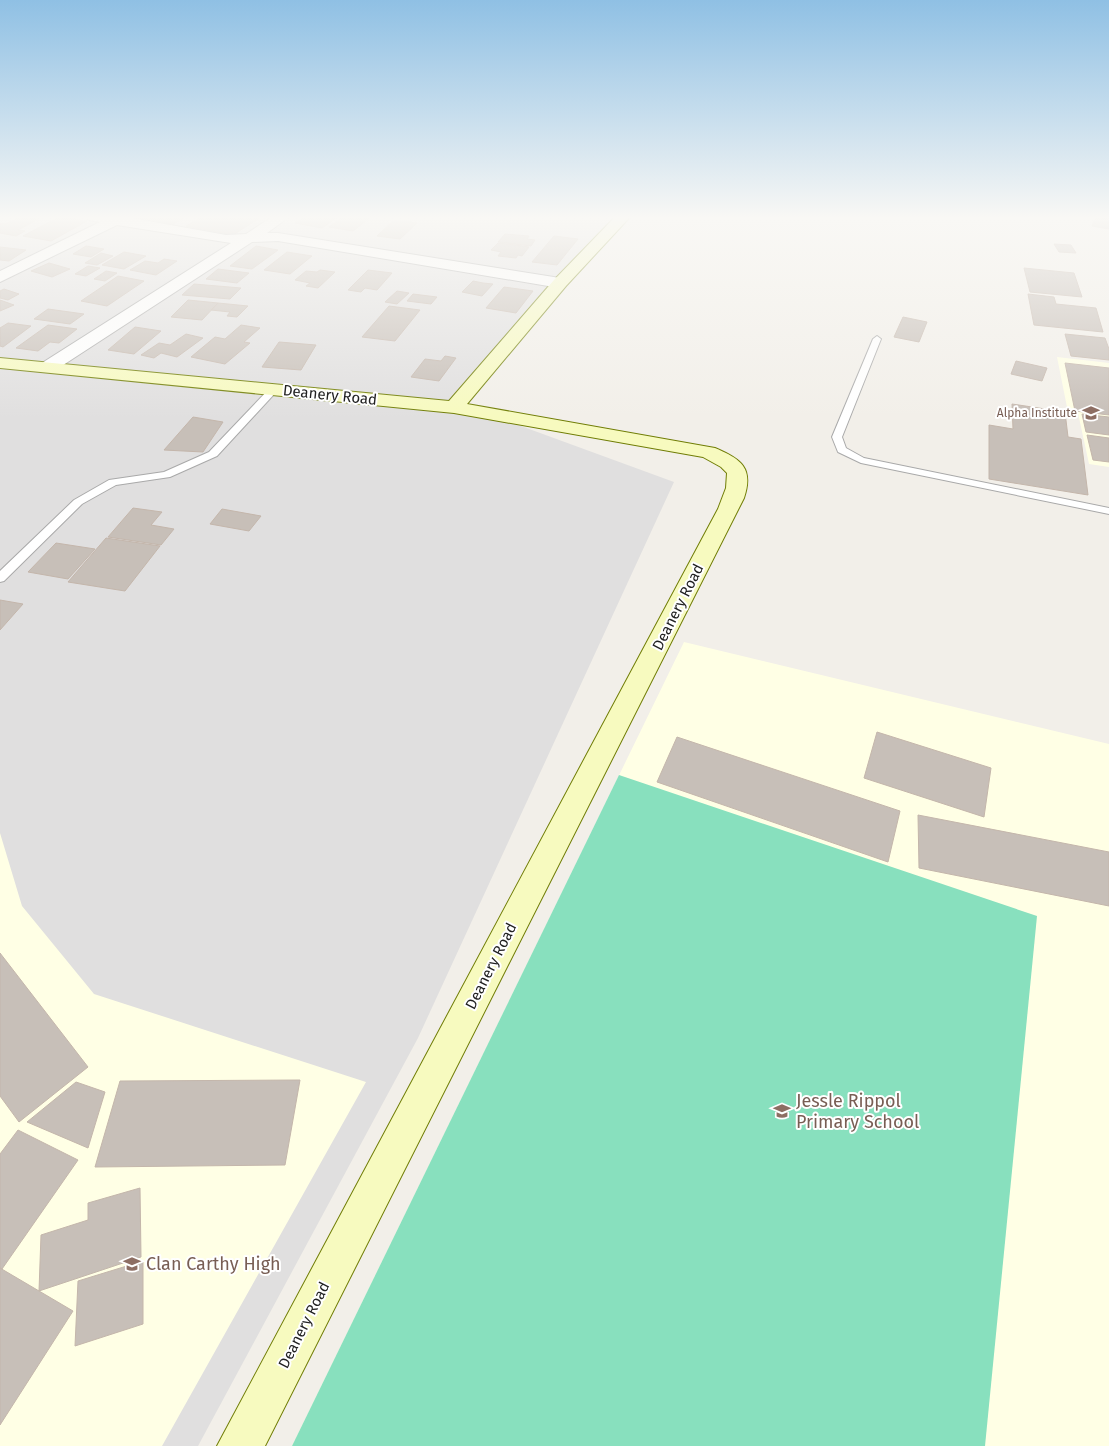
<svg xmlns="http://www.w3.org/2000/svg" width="1109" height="1446" font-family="'Fira Sans',sans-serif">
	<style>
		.residential { fill: #e0dfdf }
		.education { fill: #ffffe5 }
		.pitch { fill: #88e0be }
		.building { fill: #c7bfb8; stroke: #c4b6ab }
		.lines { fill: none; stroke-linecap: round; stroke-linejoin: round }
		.lane-casing { stroke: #a9a9a9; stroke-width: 2 }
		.street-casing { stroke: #a9a9a9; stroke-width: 2 }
		.secondary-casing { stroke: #707d05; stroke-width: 2 }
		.lane { fill: #fff; fill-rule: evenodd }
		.street { fill: #fff; fill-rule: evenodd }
		.secondary { fill: #f7fabf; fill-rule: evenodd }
		.labels { text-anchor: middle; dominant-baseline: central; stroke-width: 4; stroke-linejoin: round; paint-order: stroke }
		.far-education-label { font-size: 12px; fill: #785e54; stroke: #fff; text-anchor: end }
		.street-label { font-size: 15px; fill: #222; stroke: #fff }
		.near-education-label { font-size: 18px; fill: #785e54; stroke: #fff; text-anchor: start }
	</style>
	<rect width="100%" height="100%" fill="#f2efe9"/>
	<path class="residential" d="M0 217H619L453 401 674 482 418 1038 198 1446H0Z"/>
	<path class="education" d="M1057 357 1109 363V467L1089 464 1078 413 1068 412Z
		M684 642 1109 744V1446H292Z
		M0 833 22 906 94 994 366 1082 162 1446H0Z"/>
	<path class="pitch" d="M619 775 1037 916 985 1446H292Z"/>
	<path class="building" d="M19 217H42L18 230 25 231 16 236 0 233V223L6 224Z
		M59 217 87 221 51 241 23 236Z
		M135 217H180L184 218 170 226 131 219Z
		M202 217H261L233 235 186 226Z
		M304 217H338L322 228 295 223Z
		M343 217H371L353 231 329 227Z
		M1096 217H1109V229L1092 226Z
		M394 220 417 223 400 239 377 236Z
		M505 234 529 236 527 239 535 240 531 246 498 242Z
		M554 236 578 239 557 265 532 262Z
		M498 243 515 245 529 247 522 256 518 255 516 258 498 256 501 252 491 250Z
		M1054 244 1071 245 1076 253 1059 252Z
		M86 246 104 249 91 257 73 254Z
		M256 246 278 250 252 269 230 266Z
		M0 247 26 250 9 261 0 260Z
		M124 252 146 256 124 269 102 265Z
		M287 252 312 256 290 274 264 270Z
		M101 253 113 256 97 265 85 263Z
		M164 259 177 261 156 275 130 270 145 261 158 263Z
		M49 263 70 269 52 277 31 271Z
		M88 266 100 268 86 276 75 274Z
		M1024 268 1074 273 1082 297 1030 292Z
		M218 269 249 273 237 283 206 279Z
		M320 270 335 272 318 288 306 286 310 283 295 280 306 271 317 272Z
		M368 270 392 273 377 290 365 288 361 292 348 290Z
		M106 271 117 273 105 281 94 279Z
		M118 276 144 281 107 306 81 301Z
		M473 281 483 283 493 284 482 296 462 292Z
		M194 284 241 288 230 299 182 295Z
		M504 287 533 291 516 313 486 308Z
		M4 289 19 294 8 300 0 298V291Z
		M397 291 409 293 397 304 385 302Z
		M413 294 437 297 431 304 407 301Z
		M1028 294 1054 297 1056 304 1096 308 1103 332 1034 325Z
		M0 300 14 305 0 311Z
		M188 300 218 303 202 320 171 317Z
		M218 303 248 306 237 317 227 316 230 312 211 310Z
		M389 306 420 310 395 341 362 337Z
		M48 309 84 314 70 324 34 319Z
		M903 317 927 322 919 342 894 337Z
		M8 323 31 326 3 347 0 346V328Z
		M48 325 77 329 59 343 50 342 38 351 16 348Z
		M241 325 260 328 244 342 250 343 225 364 191 357 215 337 225 339Z
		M135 327 161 331 134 354 108 350Z
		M186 334 203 338 177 357 161 353 154 358 141 355 159 343 170 345Z
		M1065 334 1105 338 1109 349V360L1071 356Z
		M279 342 316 345 301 370 262 367Z
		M445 356 456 358 439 381 411 377 425 359 441 361Z
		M1016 361 1047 368 1042 381 1011 374Z
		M1065 363 1109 368V415L1075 411Z
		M1012 404 1065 412 1068 437 1081 439 1088 495 989 479V425L1013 429Z
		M1082 414 1109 417V435L1086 432Z
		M193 417 223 422 203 452 164 450Z
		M1087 435 1109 438V462L1093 460Z
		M133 508 162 512 151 525 174 529 161 545 108 537Z
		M222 509 261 516 249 531 210 524Z
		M106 538 160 546 125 591 68 582Z
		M56 543 95 549 68 579 28 572Z
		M0 600 23 604 0 630Z
		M877 732 991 768 984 817 864 778Z
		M677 737 900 811 888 862 657 782Z
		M918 815 1109 852V906L919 868Z
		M0 953 88 1067 19 1122 0 1096Z
		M300 1080 285 1165 95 1167 120 1081Z
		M76 1082 105 1092 88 1148 27 1122Z
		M18 1130 78 1160 2 1269 0 1268V1154Z
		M140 1188 141 1257 39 1291 41 1235 88 1220V1203Z
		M143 1261V1324L75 1346 78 1281Z
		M0 1268 73 1311 0 1425Z"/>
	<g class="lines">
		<g class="lane-casing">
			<path id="lane" d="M877 336 881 339 842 437 846 448 864 458 1109 508V514L861 463 838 452 832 437 873 339Z
				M274 386 279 389 277 391 217 456 170 477 116 485 82 504 4 581 0 582V571L74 500 109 480 164 472 209 452 271 387Z"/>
		</g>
		<g class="street-casing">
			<path id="street" d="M87 217H126L226 235 246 234 272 217H289L267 233H278L560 278 568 283 560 288 278 241 252 242 54 371H42L39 367 42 363 231 243 117 225 0 282V271L100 222 89 220Z"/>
		</g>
		<g class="secondary-casing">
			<path id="secondary" d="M615 217H630L566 286 467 404 715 448C741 459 754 468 744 498L265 1446H217L718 509 726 488 727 473 721 467 703 457 454 413 0 368V358L449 401 554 280Z"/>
		</g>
		<use href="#lane" class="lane"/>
		<use href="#street" class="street"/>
		<use href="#secondary" class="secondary"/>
	</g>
	<linearGradient id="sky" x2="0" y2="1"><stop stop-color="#8fc0e4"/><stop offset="0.52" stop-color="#f9f8f5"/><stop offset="1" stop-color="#f9f8f5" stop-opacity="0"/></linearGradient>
	<rect width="1109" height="419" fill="url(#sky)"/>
	<defs>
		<g id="school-bare" transform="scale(1.35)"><path d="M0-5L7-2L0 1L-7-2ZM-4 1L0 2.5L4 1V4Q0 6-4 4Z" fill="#8d6e63" stroke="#fff" stroke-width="2.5" paint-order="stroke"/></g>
	</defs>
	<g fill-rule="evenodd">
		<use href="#school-bare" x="1091" y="413"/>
		<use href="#school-bare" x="782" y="1111"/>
		<use href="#school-bare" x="132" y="1264"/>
	</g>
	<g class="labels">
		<g class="far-education-label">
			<text x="1077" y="413">Alpha Institute</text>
		</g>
		<g class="street-label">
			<text transform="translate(330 395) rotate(6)">Deanery Road</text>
			<text transform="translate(678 607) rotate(-63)">Deanery Road</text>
			<text transform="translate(491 966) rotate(-63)">Deanery Road</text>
			<text transform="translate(304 1325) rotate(-63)">Deanery Road</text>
		</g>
		<g class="near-education-label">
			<text x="796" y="1101">Jessle Rippol<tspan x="796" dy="21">Primary School</tspan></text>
			<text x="146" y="1264">Clan Carthy High</text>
		</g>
	</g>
</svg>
